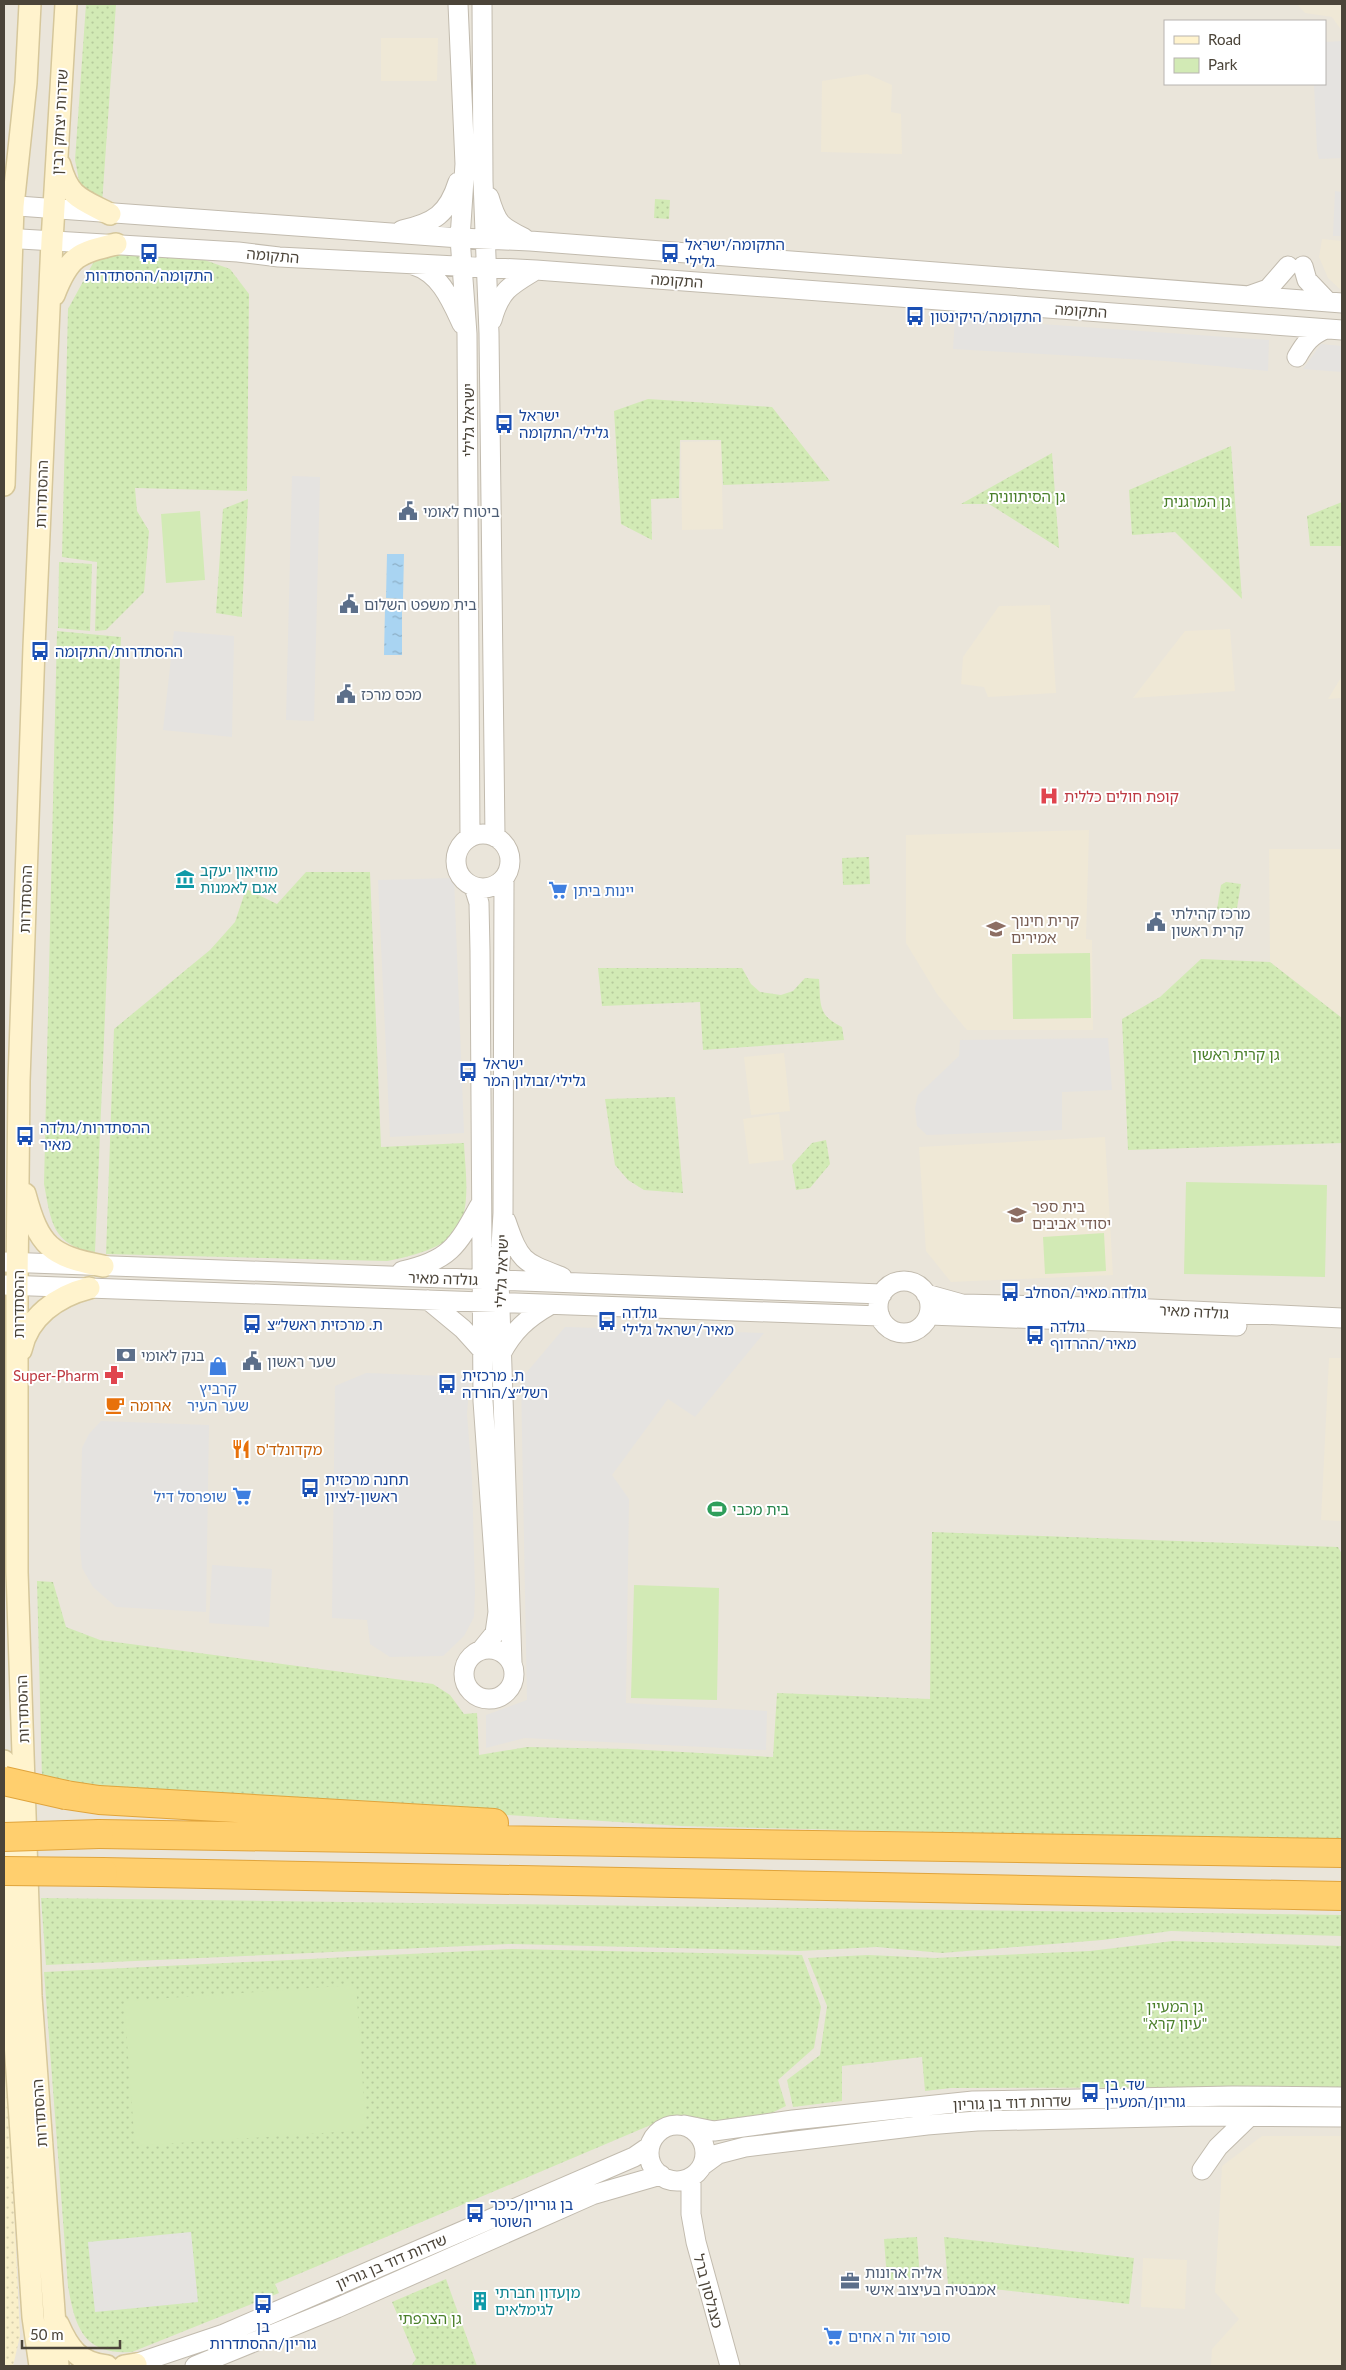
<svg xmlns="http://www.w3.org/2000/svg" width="1346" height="2370" font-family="Lato,'Noto Sans Hebrew',sans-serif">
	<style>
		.residential { fill: #eae5da; fill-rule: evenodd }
		.education { fill: #efe8d6 }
		.green { fill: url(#green-dots) }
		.sand { fill: url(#sand-dots) }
		.pitch { fill: #d2eab5 }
		.parking { fill: #e5e3e0 }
		.water { fill: url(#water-ripples) }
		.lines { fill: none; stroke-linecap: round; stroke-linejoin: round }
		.tertiary-casing { stroke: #c2bbae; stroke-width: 21 }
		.secondary-casing { stroke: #d6c79b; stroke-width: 24 }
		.motorway-casing { stroke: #e0a43c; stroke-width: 30 }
		.tertiary { stroke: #fff; stroke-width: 19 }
		.secondary { stroke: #fff3cd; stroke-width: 21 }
		.motorway { stroke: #ffcf6e; stroke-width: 28 }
		.motorway-bridge-casing { stroke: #e0a43c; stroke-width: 30; stroke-linecap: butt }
		.motorway-bridge { stroke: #ffcf6e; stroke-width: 28 }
		.labels { text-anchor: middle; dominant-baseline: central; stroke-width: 4; stroke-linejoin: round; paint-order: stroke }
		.street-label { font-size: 15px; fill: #4b4439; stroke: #fff }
		.transit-label { font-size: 15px; fill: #164399; stroke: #fff; text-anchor: start }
		.park-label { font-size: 15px; fill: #4a7f2a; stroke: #fff }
		.service-label { font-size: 15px; fill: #4e5e75; stroke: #fff; text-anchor: start }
		.health-label { font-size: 15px; fill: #be3a42; stroke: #fff; text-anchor: start }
		.culture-label { font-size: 15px; fill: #0d838f; stroke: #fff; text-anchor: start }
		.shop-label { font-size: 15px; fill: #366cbe; stroke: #fff; text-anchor: start }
		.education-label { font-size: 15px; fill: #785e54; stroke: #fff; text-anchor: start }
		.food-label { font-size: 15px; fill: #c56008; stroke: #fff; text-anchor: start }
		.leisure-label { font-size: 15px; fill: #27864d; stroke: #fff; text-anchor: start }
	</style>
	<defs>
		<pattern id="green-dots" width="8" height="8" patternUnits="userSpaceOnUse" patternTransform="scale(1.25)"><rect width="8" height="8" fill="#d2eab5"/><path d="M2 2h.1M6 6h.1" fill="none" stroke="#b6ca9c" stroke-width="1.8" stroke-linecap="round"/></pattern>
		<pattern id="sand-dots" width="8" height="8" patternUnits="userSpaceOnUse" patternTransform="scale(1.25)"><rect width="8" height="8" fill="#f9efc9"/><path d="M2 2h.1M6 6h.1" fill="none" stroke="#d7cead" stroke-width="1.8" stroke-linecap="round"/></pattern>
		<pattern id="water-ripples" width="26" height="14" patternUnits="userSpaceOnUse" patternTransform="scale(1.25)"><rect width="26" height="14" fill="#a9d4f2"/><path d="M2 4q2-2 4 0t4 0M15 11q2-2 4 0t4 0" fill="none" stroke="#8caec5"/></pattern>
	</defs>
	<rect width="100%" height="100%" fill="#f6f3ec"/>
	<path class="residential" d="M4 4H1342V2366H4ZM1165 21H1325V84H1165Z"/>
	<path class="education" d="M1297 4H1342V31L1332 17 1305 13Z
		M381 38H438L437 81H381Z
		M867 74 892 85 891 112 901 114 902 154 821 152 822 81Z
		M1322 239 1342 241V291L1328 278 1319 257Z
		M721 441 723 529 682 530 681 442Z
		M1050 605 1056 693 988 697 984 687 961 684 963 657 999 606Z
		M1230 629 1235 691 1133 698 1185 631Z
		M1342 676V698L1328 699Z
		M1089 830 1086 939 1092 940 1093 1030H967L937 994 906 943V835Z
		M1269 849H1342V1018L1270 962Z
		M784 1053 790 1111 751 1115 744 1057Z
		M779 1114 784 1160 749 1164 743 1119Z
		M1105 1137 1113 1275 951 1282 926 1251 919 1147Z
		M1329 1358H1342V1521L1321 1520Z
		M1262 2136H1342V2366H1211L1212 2349 1239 2319 1215 2292 1222 2166Z
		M1143 2258 1187 2260 1185 2309 1141 2307Z"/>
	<path class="green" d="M86 4H116L102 204 82 195 75 160Z
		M655 199 670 200 669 219 654 218Z
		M98 254 199 258 230 269 249 294 247 491 135 488 137 511 149 531 144 592 106 630 95 631 97 562 62 557 68 309Z
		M648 399 772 407 830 481 723 485 721 440H680L679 498 651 499 652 540 621 524 614 411Z
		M1231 446 1242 599 1175 532 1132 535 1129 490Z
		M1052 453 1059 548 989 504H961Z
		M248 499 242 612V617L216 613 223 509Z
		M1342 502V546H1310L1307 516Z
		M59 562 92 564 90 631 58 628Z
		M57 631 121 637 95 1252C52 1246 51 1221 44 1184Z
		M869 857 870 884 843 885 842 858Z
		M306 872H370L381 1147 464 1143C465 1168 471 1203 459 1227 448 1248 408 1257 387 1261L106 1254 114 1029 210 950 235 922 246 889 277 904Z
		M1226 882 1241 884 1237 908 1231 912 1217 909 1221 885Z
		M1201 959 1270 962 1342 1018V1143L1128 1150 1122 1019 1160 997Z
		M598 968H742L751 984 760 992 781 995 793 991 805 978 819 979C821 1004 817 1015 842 1027L844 1040 703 1050 700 1002 602 1006Z
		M675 1097 683 1193 644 1190 628 1180 615 1165 605 1099Z
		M826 1140 830 1164 810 1188 796 1190 792 1165 812 1143Z
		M932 1532 1338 1547 1342 1554V1839H1235L681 1826 81 1788 42 1778 37 1581 53 1582 66 1627 100 1640 433 1684 450 1695 464 1714 477 1713 479 1755 527 1747 628 1749 773 1757 777 1693 930 1699Z
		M41 1898 1342 1915V1936L1171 1931 1102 1940 942 1953 877 1947 799 1951 511 1944 46 1965Z
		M1173 1941 1342 1946V2087L951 2088 925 2091 922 2057 842 2066V2101L793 2107 787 2080 820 2055 827 2006 808 1958 868 1955 935 1958 1090 1951Z
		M511 1949 802 1955 821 2007 814 2048 778 2080 786 2106 753 2122 722 2126 697 2117 674 2118 653 2124 275 2284 279 2293 132 2352C83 2355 75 2327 68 2286L44 1972Z
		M917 2237 920 2278 887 2280 884 2239Z
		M944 2237 1134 2258 1129 2304 948 2284Z
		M446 2279 477 2366H411L416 2359 392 2302Z"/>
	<path class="sand" d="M4 1995 20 2336 13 2366H4Z"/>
	<path class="pitch" d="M200 511 205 580 166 583 161 514Z
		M1090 953 1091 1018 1013 1019 1012 954Z
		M1186 1182 1327 1185 1325 1277 1184 1274Z
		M1104 1233 1106 1271 1045 1274 1043 1237Z
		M634 1585 719 1588 717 1700 631 1698Z
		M356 1985 366 2130 135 2146 124 2001Z"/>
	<path class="parking" d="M1342 41V158L1319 159 1317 150 1314 84H1325V42Z
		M1335 191 1342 192V236H1333Z
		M955 318 1269 340 1268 371 1165 361 953 349Z
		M1321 344 1342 346V372L1303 369Z
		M292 476 320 477 314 721 286 720Z
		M174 631 234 636 232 737 163 730Z
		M454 878 464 1133 390 1137 378 880Z
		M1108 1038 1112 1090 1062 1092V1130L927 1135 917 1126 915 1108 918 1095 959 1056 960 1040Z
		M565 1327 764 1333 695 1417 668 1399 612 1475 629 1499 626 1703 767 1711 766 1750 525 1738 486 1748V1715L527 1700 521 1379Z
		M366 1373 470 1377 467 1414 472 1477 475 1592 474 1617 464 1636 443 1656 390 1657 370 1644 367 1620 332 1618 335 1386Z
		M101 1421 209 1425 206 1612 116 1607 93 1587 82 1568 80 1548 82 1448 89 1434Z
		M212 1565 272 1569 269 1627 209 1623Z
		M191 2232 198 2302 95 2312 88 2242Z"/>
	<path class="water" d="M387 554H404L403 599 386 598Z
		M385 608H402V655H384Z"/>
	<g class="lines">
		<g class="tertiary-casing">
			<path id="tertiary" d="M458 4 465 164 460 238 467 334 470 837
				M482 4 483 181 489 333 495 837
				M489 197C497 224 500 226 524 238
				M4 205 460 238 530 241 1342 303
				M402 230C434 223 448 214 458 182
				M4 238 238 252 279 257 536 270 1342 330
				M413 265C440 273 451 300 462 324
				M1303 266 1307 280 1327 301
				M1251 295 1268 289 1288 266
				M492 320C500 290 511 285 536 270
				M1297 357C1305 343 1311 335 1326 329
				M456 861a27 27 0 1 1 54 0a27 27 0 1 1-54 0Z
				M504 879 503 1213 499 1280 512 1663
				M474 887 479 903 480 951 483 1401 498 1612 495 1633 482 1649
				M506 1221C520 1262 523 1262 562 1277
				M4 1262 882 1294
				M402 1271C450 1261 458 1245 480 1205
				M878 1307a26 26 0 1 1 52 0a26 26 0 1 1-52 0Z
				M4 1285 880 1316
				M926 1294 962 1304 1130 1308 1342 1318
				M428 1300 463 1329 482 1350
				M929 1315 1237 1326
				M501 1354C513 1331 527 1318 550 1305
				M464 1674a25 25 0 1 1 50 0a25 25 0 1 1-50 0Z
				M649 2153a28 28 0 1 1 56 0a28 28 0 1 1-56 0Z
				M684 2125 714 2131 793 2120 973 2101 1232 2096 1342 2097
				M703 2165 718 2154 745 2147 927 2125 977 2121 1202 2116 1342 2117
				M1202 2170 1218 2147 1248 2118
				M691 2177V2214L696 2242 730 2366
				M129 2366 224 2334 634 2157 650 2146
				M195 2366 337 2308 592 2195 661 2175"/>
		</g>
		<g class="secondary-casing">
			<path id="secondary" d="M60 165C69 198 81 199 110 214
				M54 295C69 256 78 253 116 244
				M4 485 13 206 26 83 30 4
				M25 1194C39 1246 50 1256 103 1266
				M21 1350C28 1317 57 1296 89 1288
				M4 1761 12 1996 33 2317 40 2366
				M58 2324C69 2349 79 2363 107 2366
				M58 2366 31 1996 17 1572V1286L19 1081 34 647 52 241 66 4
				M124 2366 136 2364"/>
		</g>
		<g class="motorway-casing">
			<path id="motorway" d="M66 1795 99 1800 494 1823
				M99 1834 1342 1853
				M103 1872 1342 1896"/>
		</g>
		<use href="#tertiary" class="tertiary"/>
		<use href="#secondary" class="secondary"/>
		<use href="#motorway" class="motorway"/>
		<g class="motorway-bridge-casing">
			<path id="motorway-bridge" d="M4 1781 66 1795
				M4 1837 99 1834
				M4 1871 103 1872"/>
		</g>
		<use href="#motorway-bridge" class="motorway-bridge"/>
	</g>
	<defs>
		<g id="bus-bare" transform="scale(1.5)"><path d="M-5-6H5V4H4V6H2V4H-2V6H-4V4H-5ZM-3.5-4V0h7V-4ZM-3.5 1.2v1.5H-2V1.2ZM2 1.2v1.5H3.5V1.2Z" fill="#1a4fb4" stroke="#fff" stroke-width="2.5" paint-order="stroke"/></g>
		<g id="civic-bare" transform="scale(1.5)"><path d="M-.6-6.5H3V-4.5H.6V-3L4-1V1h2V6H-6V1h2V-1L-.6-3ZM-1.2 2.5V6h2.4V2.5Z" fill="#5c6f8a" stroke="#fff" stroke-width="2.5" paint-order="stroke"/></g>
		<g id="hospital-bare" transform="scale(1.5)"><path d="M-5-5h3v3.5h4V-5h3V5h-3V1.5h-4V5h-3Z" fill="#e0444e" stroke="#fff" stroke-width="2.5" paint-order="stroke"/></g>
		<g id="museum-bare" transform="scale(1.5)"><path d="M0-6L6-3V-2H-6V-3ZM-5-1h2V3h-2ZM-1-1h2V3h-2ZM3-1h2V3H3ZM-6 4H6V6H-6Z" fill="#0f9aa8" stroke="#fff" stroke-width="2.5" paint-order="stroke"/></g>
		<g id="supermarket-bare" transform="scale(1.5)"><path d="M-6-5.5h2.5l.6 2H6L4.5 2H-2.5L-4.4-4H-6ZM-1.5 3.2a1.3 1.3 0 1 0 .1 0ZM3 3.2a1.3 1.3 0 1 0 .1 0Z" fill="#3f7fe0" stroke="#fff" stroke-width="2.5" paint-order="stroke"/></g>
		<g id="school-bare" transform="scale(1.5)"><path d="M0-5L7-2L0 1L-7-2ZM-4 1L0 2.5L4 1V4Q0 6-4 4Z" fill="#8d6e63" stroke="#fff" stroke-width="2.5" paint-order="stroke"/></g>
		<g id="bank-bare" transform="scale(1.5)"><path d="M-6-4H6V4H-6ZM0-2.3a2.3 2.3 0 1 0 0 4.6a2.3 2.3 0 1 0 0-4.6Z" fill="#5c6f8a" stroke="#fff" stroke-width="2.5" paint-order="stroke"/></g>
		<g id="shop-bare" transform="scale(1.5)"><path d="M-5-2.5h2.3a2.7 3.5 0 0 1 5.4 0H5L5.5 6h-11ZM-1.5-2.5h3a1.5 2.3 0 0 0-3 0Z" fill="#3f7fe0" stroke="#fff" stroke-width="2.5" paint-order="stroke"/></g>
		<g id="pharmacy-bare" transform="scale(1.5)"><path d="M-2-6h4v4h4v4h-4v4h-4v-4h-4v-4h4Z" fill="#e0444e" stroke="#fff" stroke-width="2.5" paint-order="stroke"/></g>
		<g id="cafe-bare" transform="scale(1.5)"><path d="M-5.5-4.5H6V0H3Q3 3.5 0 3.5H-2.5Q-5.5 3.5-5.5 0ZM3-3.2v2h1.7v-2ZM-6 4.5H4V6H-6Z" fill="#e8710a" stroke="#fff" stroke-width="2.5" paint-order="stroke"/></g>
		<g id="restaurant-bare" transform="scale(1.5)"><path d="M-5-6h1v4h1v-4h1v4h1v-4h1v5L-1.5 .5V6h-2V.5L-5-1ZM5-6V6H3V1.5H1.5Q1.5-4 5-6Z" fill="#e8710a" stroke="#fff" stroke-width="2.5" paint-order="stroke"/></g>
		<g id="stadium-bare" transform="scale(1.5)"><path d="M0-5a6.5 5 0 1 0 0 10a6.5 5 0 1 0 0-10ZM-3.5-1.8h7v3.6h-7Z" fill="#2e9e5b" stroke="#fff" stroke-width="2.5" paint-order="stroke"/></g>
		<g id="office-bare" transform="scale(1.5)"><path d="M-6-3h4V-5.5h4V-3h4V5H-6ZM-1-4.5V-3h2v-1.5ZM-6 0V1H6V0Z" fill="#5c6f8a" stroke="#fff" stroke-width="2.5" paint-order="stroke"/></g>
		<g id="building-bare" transform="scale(1.5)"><path d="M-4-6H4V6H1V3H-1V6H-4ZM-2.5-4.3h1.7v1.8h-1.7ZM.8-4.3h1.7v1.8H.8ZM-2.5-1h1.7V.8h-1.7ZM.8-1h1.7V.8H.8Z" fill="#0f9aa8" stroke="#fff" stroke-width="2.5" paint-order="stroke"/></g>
	</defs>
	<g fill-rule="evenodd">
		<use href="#bus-bare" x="149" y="253"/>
		<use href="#bus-bare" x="670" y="253"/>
		<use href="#bus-bare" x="915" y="316"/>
		<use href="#bus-bare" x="504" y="424"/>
		<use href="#civic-bare" x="408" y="511"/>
		<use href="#civic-bare" x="349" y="604"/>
		<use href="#bus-bare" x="40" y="651"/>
		<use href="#civic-bare" x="346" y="694"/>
		<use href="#hospital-bare" x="1049" y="796"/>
		<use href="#museum-bare" x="185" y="879"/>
		<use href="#supermarket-bare" x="558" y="890"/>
		<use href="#civic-bare" x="1156" y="922"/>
		<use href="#school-bare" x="996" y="929"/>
		<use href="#bus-bare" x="468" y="1072"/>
		<use href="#bus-bare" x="25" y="1136"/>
		<use href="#school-bare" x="1017" y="1215"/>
		<use href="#bus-bare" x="1010" y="1292"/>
		<use href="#bus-bare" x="607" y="1321"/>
		<use href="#bus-bare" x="252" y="1324"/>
		<use href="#bus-bare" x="1035" y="1335"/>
		<use href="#bank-bare" x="126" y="1355"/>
		<use href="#civic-bare" x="252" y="1361"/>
		<use href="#shop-bare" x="218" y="1366"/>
		<use href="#pharmacy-bare" x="114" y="1375"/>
		<use href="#bus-bare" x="447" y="1384"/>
		<use href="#cafe-bare" x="115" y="1405"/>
		<use href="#restaurant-bare" x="241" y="1449"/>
		<use href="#bus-bare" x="310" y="1488"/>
		<use href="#supermarket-bare" x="242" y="1496"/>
		<use href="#stadium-bare" x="717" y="1509"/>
		<use href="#bus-bare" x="1090" y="2093"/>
		<use href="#bus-bare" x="475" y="2213"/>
		<use href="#office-bare" x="850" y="2281"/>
		<use href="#building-bare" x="480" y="2301"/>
		<use href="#bus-bare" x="263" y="2304"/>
		<use href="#supermarket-bare" x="833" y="2336"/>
	</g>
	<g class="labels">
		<g class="street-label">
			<text transform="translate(59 122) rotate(-87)">שדרות יצחק רבין</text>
			<text transform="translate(273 255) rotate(5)">התקומה</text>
			<text transform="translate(677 280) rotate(4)">התקומה</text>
			<text transform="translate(1081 310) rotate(4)">התקומה</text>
			<text transform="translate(468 420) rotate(-90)">ישראל גלילי</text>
			<text transform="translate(41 494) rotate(-88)">ההסתדרות</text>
			<text transform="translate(25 899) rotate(-88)">ההסתדרות</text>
			<text transform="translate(501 1271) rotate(-88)">ישראל גלילי</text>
			<text transform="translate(443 1278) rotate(2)">גולדה מאיר</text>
			<text transform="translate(18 1304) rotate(-90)">ההסתדרות</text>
			<text transform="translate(1194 1311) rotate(3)">גולדה מאיר</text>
			<text transform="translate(22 1709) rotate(-92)">ההסתדרות</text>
			<text transform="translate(1012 2102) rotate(-2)">שדרות דוד בן גוריון</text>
			<text transform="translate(39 2113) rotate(-94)">ההסתדרות</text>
			<text transform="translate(391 2261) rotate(-23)">שדרות דוד בן גוריון</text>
			<text transform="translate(709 2291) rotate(75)">כצנלסון ברל</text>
		</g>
		<g class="transit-label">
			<text x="685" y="244">התקומה/ישראל<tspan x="685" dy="17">גלילי</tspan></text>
			<text x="149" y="275" text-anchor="middle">התקומה/ההסתדרות</text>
			<text x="930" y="316">התקומה/היקינטון</text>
			<text x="519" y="415">ישראל<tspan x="519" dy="17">גלילי/התקומה</tspan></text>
			<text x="55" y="651">ההסתדרות/התקומה</text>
			<text x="483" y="1063">ישראל<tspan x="483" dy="17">גלילי/זבולון המר</tspan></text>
			<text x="40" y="1127">ההסתדרות/גולדה<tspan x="40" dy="17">מאיר</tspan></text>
			<text x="1025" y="1292">גולדה מאיר/הסחלב</text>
			<text x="622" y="1312">גולדה<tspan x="622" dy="17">מאיר/ישראל גלילי</tspan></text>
			<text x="267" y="1324">ת. מרכזית ראשל״צ</text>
			<text x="1050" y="1326">גולדה<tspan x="1050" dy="17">מאיר/ההרדוף</tspan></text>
			<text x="462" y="1375">ת. מרכזית<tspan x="462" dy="17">רשל״צ/הורדה</tspan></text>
			<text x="325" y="1479">תחנה מרכזית<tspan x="325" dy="17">ראשון-לציון</tspan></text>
			<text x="1105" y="2084">שד. בן<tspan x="1105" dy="17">גוריון/המעיין</tspan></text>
			<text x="490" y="2204">בן גוריון/כיכר<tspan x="490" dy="17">השוטר</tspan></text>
			<text x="263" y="2326" text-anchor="middle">בן<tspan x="263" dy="17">גוריון/ההסתדרות</tspan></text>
		</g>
		<g class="park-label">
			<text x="1027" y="496">גן הסיתוונית</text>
			<text x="1197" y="501">גן המרגנית</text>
			<text x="1236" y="1054">גן קרית ראשון</text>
			<text x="1175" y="2006">גן המעיין<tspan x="1175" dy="17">"עיון קרא"</tspan></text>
			<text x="430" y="2318">גן הצרפתי</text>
		</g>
		<g class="service-label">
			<text x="423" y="511">ביטוח לאומי</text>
			<text x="364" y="604">בית משפט השלום</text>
			<text x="361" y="694">מכס מרכז</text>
			<text x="1171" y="913">מרכז קהילתי<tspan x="1171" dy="17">קרית ראשון</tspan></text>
			<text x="141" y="1355">בנק לאומי</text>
			<text x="267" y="1361">שער ראשון</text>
			<text x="865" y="2272">אליה ארונות<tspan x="865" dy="17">אמבטיה בעיצוב אישי</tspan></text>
		</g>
		<g class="health-label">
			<text x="1064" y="796">קופת חולים כללית</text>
			<text x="99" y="1375" text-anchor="end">Super-Pharm</text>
		</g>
		<g class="culture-label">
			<text x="200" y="870">מוזיאון יעקב<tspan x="200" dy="17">אגם לאמנות</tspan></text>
			<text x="495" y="2292">מןעדון חברתי<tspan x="495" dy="17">לגימלאים</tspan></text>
		</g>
		<g class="shop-label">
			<text x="573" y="890">יינות ביתן</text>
			<text x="218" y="1388" text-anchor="middle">קרביץ<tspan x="218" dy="17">שער העיר</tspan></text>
			<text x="227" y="1496" text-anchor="end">שופרסל דיל</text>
			<text x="848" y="2336">סופר זול ה אחים</text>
		</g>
		<g class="education-label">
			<text x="1011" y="920">קרית חינוך<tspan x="1011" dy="17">אמירים</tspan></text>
			<text x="1032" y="1206">בית ספר<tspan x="1032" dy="17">יסודי אביבים</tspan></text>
		</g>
		<g class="food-label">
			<text x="130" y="1405">ארומה</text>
			<text x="256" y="1449">מקדונלד'ס</text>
		</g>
		<g class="leisure-label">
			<text x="732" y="1509">בית מכבי</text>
		</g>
	</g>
	<rect width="1346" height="2370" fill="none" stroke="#4b4439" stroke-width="10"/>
	<rect x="1164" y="20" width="162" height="65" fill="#ffffff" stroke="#b7b4b0"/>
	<rect x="1174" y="36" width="25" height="8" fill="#fff3cd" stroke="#b7b4b0"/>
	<text x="1208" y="45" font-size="15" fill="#4b4439">Road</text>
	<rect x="1174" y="58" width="25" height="15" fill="#d2eab5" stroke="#b7b4b0"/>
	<text x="1208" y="70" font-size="15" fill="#4b4439">Park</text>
	<path d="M22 2340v8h98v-8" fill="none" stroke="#4b4439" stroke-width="2.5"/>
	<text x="30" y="2340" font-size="15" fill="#4b4439" stroke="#ffffff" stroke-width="4" paint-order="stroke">50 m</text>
</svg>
